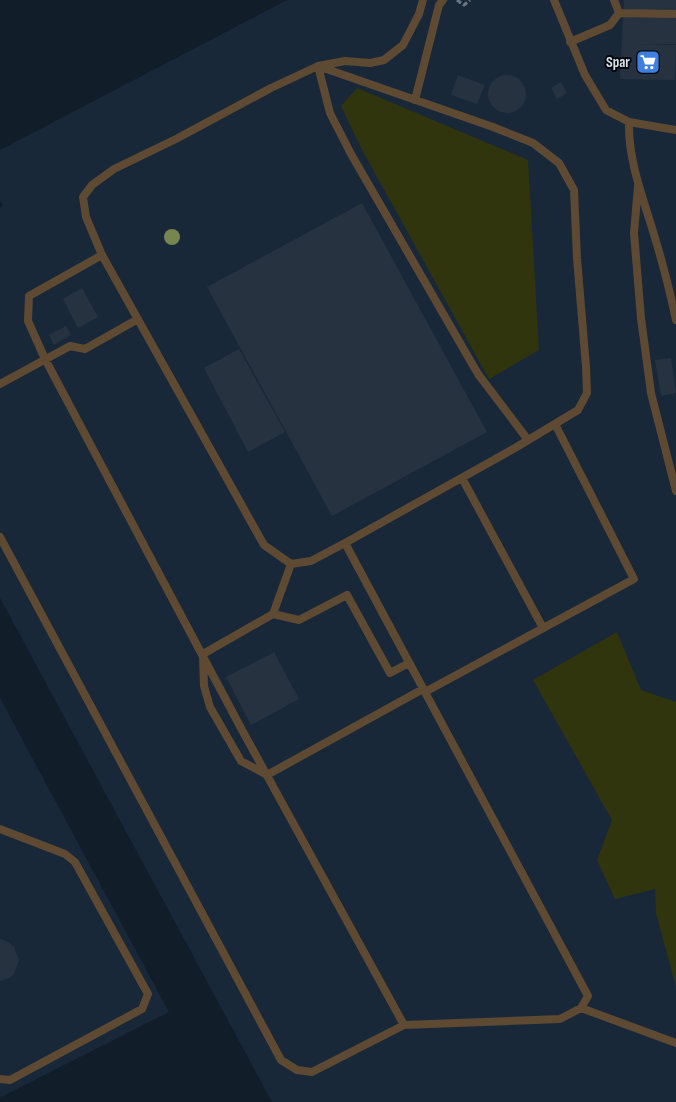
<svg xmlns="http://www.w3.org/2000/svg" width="676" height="1102" font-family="'Sofia Sans Condensed',sans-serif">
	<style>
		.built { fill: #182839 }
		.green { fill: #30350e }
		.building { fill: #263240 }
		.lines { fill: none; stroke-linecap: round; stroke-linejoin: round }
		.path { stroke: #6c7681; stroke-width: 3; stroke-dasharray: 5 2.5; stroke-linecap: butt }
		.service { stroke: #5e4932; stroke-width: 8 }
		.tree { fill: #778550 }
		.labels { text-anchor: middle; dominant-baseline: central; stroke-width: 4; stroke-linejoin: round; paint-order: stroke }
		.poi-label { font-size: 15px; font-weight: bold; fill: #d9e1ea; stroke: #04070c; text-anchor: end }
	</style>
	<rect width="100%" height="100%" fill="#111d29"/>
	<path class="built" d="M287 0H676V1102H272L0 598V208L3 206 0 200V150Z
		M0 698 169 1012 1 1097 0 1096Z"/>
	<path class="green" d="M357 88 528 160 539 350 489 379 361 148 341 106Z
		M617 632 641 690 676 702V987L656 913 655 889 615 899 597 860 612 820 533 680Z"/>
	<path class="building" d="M624 0H676V44H633L676 45 675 80 620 79Z
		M488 94a19 19 0 1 1 38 0a19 19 0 1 1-38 0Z
		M458 75 485 85 477 104 451 95Z
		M561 82 567 93 557 99 551 88Z
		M362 203 487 432 332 516 207 287Z
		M82 288 98 317 78 328 63 299Z
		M66 326 71 335 54 345 49 335Z
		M239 349 285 432 248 452 204 368Z
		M671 358 676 393 661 396 655 360Z
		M274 652 299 699 251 725 226 677Z
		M0 939 8 942 14 947 19 960 14 974 9 978 0 981Z"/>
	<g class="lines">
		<path class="path" d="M457 0 464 5 470 0"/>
		<path class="service" d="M554 0 585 75 606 110 629 122 676 130
			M614 0 619 13
			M570 42 610 25 619 13 676 14
			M318 66 493 127 533 143 559 163 574 190 577 258 586 367 587 393 578 410 515 448 345 543 311 561 291 564 264 545 102 255 86 217 83 197 92 185 114 169 176 139 271 88 318 66 345 61 370 63 384 60 403 45 419 14 423 0
			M318 66 330 113 351 154 478 374 528 440
			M415 100 439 5 443 0
			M629 122C628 162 644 200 655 238 663 264 670 292 676 320
			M638 186 634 233 641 318 651 393 676 491
			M102 255 29 296 28 321 45 359 242 730 404 1025
			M0 384 70 346 85 349 138 319
			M462 478 543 628
			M0 537 281 1060 297 1070 312 1072 404 1025 560 1019 581 1008 588 996 345 543
			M273 614 299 620 347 595 390 673 409 663
			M203 654 273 614 291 564
			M203 656 204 686 210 707 241 761 267 775
			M425 692 634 579 555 424
			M267 775 423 689
			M0 829 65 854 75 862 148 994 142 1009 10 1080 0 1079
			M581 1008 676 1043"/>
	</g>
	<circle class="tree" cx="172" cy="237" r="8"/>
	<defs>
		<g id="supermarket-square" transform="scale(1.25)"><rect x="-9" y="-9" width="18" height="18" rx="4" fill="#3f7fe0" stroke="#04070c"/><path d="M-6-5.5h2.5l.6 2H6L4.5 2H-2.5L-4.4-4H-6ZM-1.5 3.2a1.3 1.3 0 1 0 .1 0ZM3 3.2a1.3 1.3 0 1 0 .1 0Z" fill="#fff"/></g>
	</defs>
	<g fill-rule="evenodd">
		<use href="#supermarket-square" x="648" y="62"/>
	</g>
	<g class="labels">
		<g class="poi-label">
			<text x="630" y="62">Spar</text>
		</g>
	</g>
</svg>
